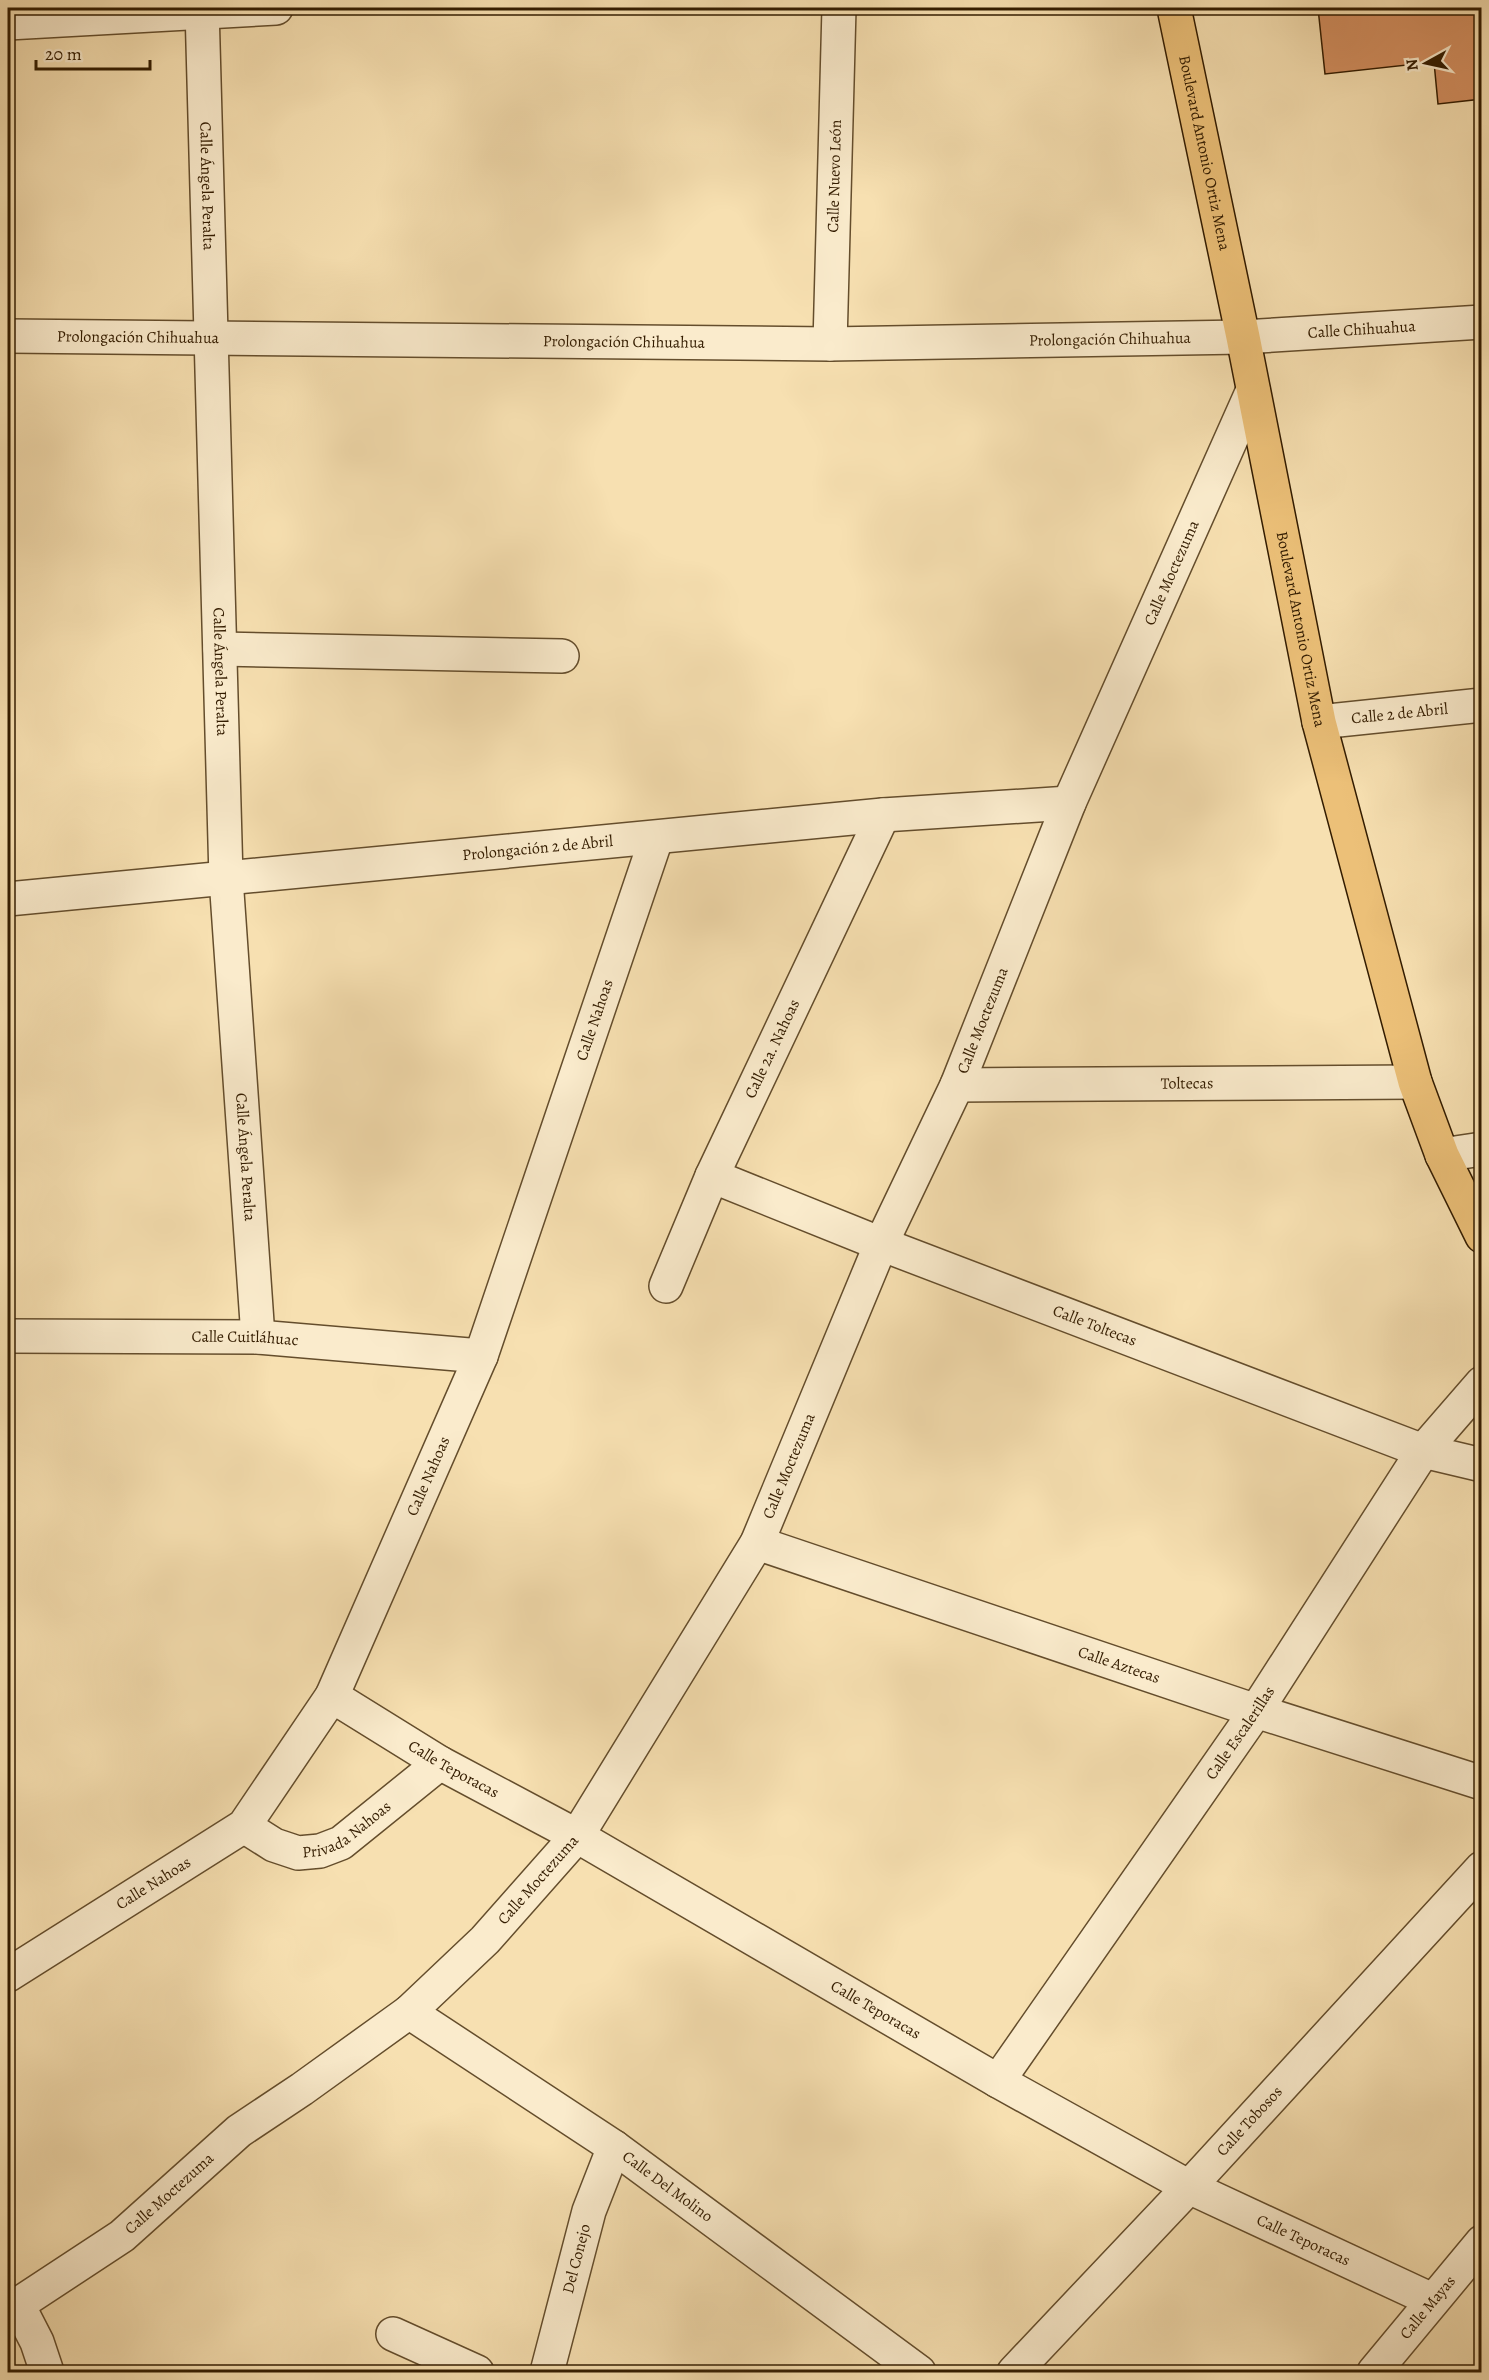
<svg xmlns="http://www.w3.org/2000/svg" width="1489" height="2380" font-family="Alegreya,serif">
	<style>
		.building { fill: #d38f60; stroke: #331c00; stroke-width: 1.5 }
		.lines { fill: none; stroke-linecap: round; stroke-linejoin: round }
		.minor-casing { stroke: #644d2c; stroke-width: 36 }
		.major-casing { stroke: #331c00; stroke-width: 36 }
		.minor { stroke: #faebcc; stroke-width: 33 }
		.major { stroke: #ecc078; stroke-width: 33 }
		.labels { text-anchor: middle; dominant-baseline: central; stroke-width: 4.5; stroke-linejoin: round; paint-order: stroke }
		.street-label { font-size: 16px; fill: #331c00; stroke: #faebcc }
	</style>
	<rect width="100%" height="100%" fill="#f7e0b1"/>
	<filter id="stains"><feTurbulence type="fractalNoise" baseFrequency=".00333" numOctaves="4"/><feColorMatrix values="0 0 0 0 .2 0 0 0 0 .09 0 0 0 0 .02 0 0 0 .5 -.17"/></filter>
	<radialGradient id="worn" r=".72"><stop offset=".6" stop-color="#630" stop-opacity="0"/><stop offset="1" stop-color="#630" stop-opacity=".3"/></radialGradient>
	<path class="building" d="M1318 8H1482V99L1438 104 1434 62 1325 74Z"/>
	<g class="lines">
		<g class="minor-casing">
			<g id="minor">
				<path id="s1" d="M202 8 226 878 258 1337"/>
				<path d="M8 23 276 8"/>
				<path id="s2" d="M8 336 830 344 1243 337 1482 322"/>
				<path id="s3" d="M830 344 839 8"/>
				<path d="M220 649 562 656"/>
				<path id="s4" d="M1319 722 1482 705"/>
				<path id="s5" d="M8 899 883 815 1069 803"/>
				<path id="s6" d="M957 1085 1415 1082"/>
				<path d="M1442 1155 1482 1149"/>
				<path id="s7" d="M712 1176 881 1244 1423 1451 1482 1465"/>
				<path id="s8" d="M666 1286 712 1176 883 815"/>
				<path id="s9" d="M8 1336 258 1337 481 1356"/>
				<path id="s10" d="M757 1543 1256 1711 1482 1783"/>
				<path id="s11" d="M332 1696 440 1763 577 1836 998 2081 1189 2187 1432 2300"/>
				<path id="s12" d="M244 1826 274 1845 298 1853 320 1851 341 1843 440 1763"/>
				<path id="s13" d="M8 1975 244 1826 332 1696 481 1356 656 839"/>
				<path id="s14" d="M409 2012 614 2147 919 2372"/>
				<path id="s15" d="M998 2081 1256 1711 1423 1451 1482 1383"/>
				<path d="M18 2305 37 2342 47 2372"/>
				<path id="s16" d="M8 2311 122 2236 239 2131 302 2089 409 2012 485 1940 577 1836 757 1543 881 1244 957 1085 1069 803 1253 390"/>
				<path d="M393 2334 477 2372"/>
				<path id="s17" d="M547 2372 589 2211 614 2147"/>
				<path id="s18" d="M1014 2372 1189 2187 1482 1868"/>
				<path id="s19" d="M1374 2372 1482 2242"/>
			</g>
		</g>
		<g class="major-casing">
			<g id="major">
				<path id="s20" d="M1174 8 1243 337 1319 722 1415 1082 1442 1155 1482 1236"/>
			</g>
		</g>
		<use href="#minor" class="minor"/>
		<use href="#major" class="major"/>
	</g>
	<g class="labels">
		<g class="street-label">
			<text stroke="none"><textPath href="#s20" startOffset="148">Boulevard Antonio Ortiz Mena</textPath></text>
			<text stroke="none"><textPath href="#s3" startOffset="168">Calle Nuevo León</textPath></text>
			<text stroke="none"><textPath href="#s1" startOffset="178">Calle Ángela Peralta</textPath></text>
			<text stroke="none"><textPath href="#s2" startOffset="1354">Calle Chihuahua</textPath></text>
			<text stroke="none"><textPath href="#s2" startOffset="130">Prolongación Chihuahua</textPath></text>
			<text stroke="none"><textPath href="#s2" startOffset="1102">Prolongación Chihuahua</textPath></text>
			<text stroke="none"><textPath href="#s2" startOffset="616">Prolongación Chihuahua</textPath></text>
			<text stroke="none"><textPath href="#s16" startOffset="2144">Calle Moctezuma</textPath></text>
			<text stroke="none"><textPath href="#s20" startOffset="634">Boulevard Antonio Ortiz Mena</textPath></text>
			<text stroke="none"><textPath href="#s1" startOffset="664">Calle Ángela Peralta</textPath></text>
			<text stroke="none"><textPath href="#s4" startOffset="81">Calle 2 de Abril</textPath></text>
			<text stroke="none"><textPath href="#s5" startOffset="532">Prolongación 2 de Abril</textPath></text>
			<text stroke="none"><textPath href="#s13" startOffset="1162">Calle Nahoas</textPath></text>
			<text stroke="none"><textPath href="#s16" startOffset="1658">Calle Moctezuma</textPath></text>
			<text stroke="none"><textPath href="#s8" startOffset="260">Calle 2a. Nahoas</textPath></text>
			<text stroke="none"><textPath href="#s6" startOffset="230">Toltecas</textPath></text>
			<text stroke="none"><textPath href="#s1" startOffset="1150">Calle Ángela Peralta</textPath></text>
			<text stroke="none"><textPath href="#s7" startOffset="411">Calle Toltecas</textPath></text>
			<text stroke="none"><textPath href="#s9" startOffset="237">Calle Cuitláhuac</textPath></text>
			<text stroke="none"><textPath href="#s16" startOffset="1172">Calle Moctezuma</textPath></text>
			<text stroke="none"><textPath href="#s13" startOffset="676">Calle Nahoas</textPath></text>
			<text stroke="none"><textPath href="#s10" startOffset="382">Calle Aztecas</textPath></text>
			<text stroke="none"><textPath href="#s15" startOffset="424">Calle Escalerillas</textPath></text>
			<text stroke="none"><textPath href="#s11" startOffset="142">Calle Teporacas</textPath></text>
			<text stroke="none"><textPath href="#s12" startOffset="116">Privada Nahoas</textPath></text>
			<text stroke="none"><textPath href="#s16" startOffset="686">Calle Moctezuma</textPath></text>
			<text stroke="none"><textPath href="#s13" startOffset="172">Calle Nahoas</textPath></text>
			<text stroke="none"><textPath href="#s11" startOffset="628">Calle Teporacas</textPath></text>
			<text stroke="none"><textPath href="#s18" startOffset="344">Calle Tobosos</textPath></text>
			<text stroke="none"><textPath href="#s14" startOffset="312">Calle Del Molino</textPath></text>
			<text stroke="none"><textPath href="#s16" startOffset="200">Calle Moctezuma</textPath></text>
			<text stroke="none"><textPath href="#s11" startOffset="1114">Calle Teporacas</textPath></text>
			<text stroke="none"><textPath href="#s17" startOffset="117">Del Conejo</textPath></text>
			<text stroke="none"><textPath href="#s19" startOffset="84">Calle Mayas</textPath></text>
		</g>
	</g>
	<rect width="1489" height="2380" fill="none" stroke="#f7e0b1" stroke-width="30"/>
	<rect x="9" y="9" width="1471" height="2362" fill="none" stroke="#331c00" stroke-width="3"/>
	<rect x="15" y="15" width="1459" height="2350" fill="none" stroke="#331c00" stroke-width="1.5"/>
	<g transform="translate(1426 63) rotate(262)" stroke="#faebcc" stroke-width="4.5" paint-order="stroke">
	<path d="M0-4.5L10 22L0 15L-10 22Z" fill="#331c00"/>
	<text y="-9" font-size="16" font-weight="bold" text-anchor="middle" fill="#331c00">N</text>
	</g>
	<path d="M36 60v9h114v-9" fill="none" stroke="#331c00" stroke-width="3"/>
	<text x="45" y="60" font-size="18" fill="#331c00" stroke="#faebcc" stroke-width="4.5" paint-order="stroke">20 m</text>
	<rect width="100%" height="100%" filter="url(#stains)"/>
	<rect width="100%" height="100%" fill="url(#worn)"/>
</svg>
